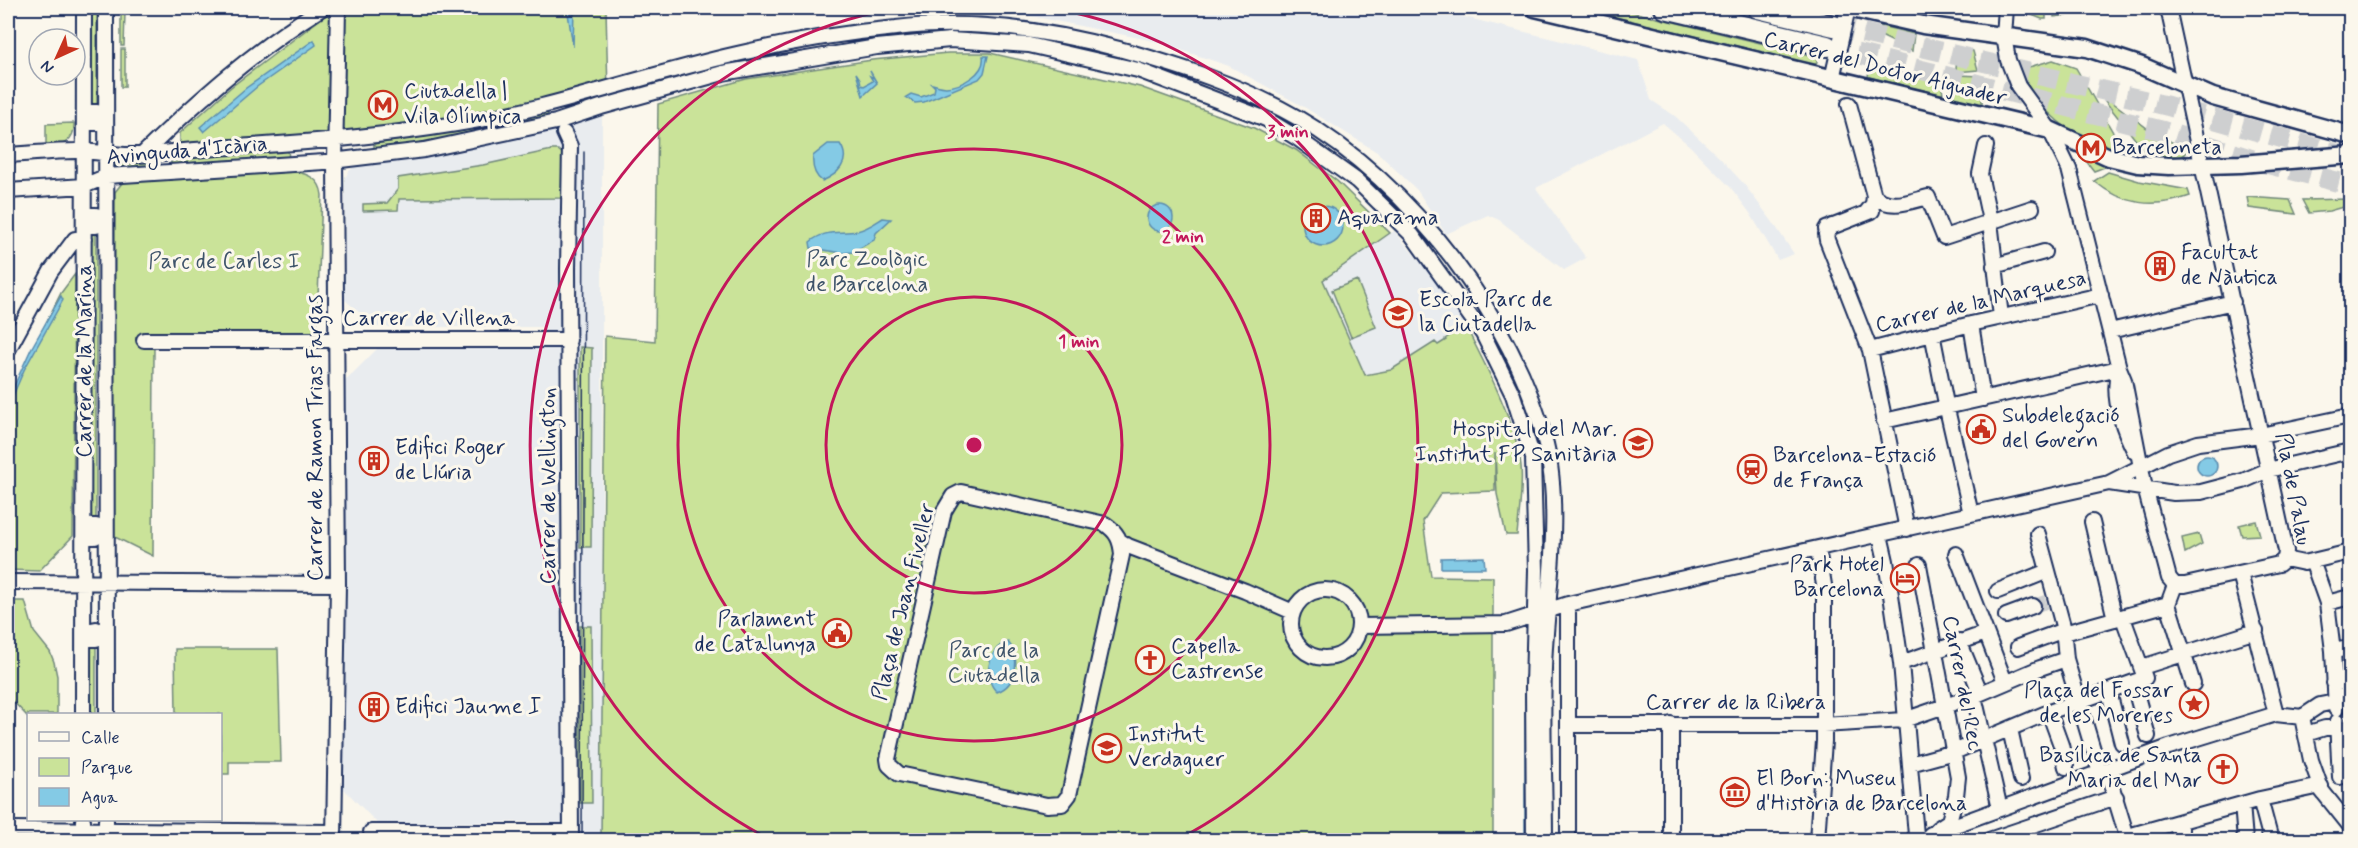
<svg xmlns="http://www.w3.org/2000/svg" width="2358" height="848" font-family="Mynerve,sans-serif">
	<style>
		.built { fill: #e9ecef }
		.green { fill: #cae399; stroke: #72897c; stroke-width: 1.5 }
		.water { fill: #84cae5; stroke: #5a8caf; stroke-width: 1.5 }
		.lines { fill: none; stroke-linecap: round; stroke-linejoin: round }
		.minor-tunnel { stroke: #cecfd0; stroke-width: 14; stroke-dasharray: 14 7; stroke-linecap: butt }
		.highway-tunnel { stroke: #cecfd0; stroke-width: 20; stroke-dasharray: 20 10; stroke-linecap: butt }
		.minor-casing { stroke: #1b2f5e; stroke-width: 18 }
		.major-casing { stroke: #1b2f5e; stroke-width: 21 }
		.highway-casing { stroke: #1b2f5e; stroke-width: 24 }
		.minor { stroke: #fbf7ec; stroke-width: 14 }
		.major { stroke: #fbf7ec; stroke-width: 16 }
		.highway { stroke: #fbf7ec; stroke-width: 20 }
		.tram { stroke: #1b2f5e; stroke-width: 1.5 }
		.ring { fill: none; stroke: #c2185b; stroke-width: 3 }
		.labels { text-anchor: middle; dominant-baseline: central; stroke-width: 6; stroke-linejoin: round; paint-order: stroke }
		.street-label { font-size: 22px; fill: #1b2f5e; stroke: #fbf7ec }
		.poi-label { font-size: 22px; fill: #1b2f5e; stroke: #fbf7ec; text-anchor: start }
		.park-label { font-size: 22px; fill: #3e536a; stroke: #fbf7ec }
		.centre { fill: #c2185b; stroke: #fbf7ec; stroke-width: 3 }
		.ring-label { font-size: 18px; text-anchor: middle; font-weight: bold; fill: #c2185b; stroke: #fbf7ec; stroke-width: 6; stroke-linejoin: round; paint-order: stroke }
	</style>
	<rect width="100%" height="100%" fill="#fbf7ec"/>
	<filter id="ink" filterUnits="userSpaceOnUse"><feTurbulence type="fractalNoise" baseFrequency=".0167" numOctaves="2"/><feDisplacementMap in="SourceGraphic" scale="12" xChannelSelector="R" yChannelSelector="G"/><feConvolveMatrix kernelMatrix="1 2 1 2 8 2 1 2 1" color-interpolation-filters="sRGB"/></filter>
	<g filter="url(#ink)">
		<path class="built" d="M992 8H1428L1638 60 1651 100 1675 116 1719 157 1743 183 1772 221 1794 254 1778 260 1750 213 1731 188 1691 147 1663 123 1536 188 1586 258 1564 270 1499 220 1488 215 1446 234 1417 190 1377 152 1304 107 1229 66 1154 41Z
			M602 113V840H542V822L377 823 344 789 345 381 377 349 541 347 542 327H376L345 300V178L349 171 355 166 364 164 448 152 550 129Z
			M1394 231 1428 271 1465 325 1448 335 1446 340 1437 346 1435 342 1391 370 1365 375 1323 280Z"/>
		<path class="green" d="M92 8H97V112H91Z
			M335 8H606L608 95 462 124 180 151V133L231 87Z
			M1577 8H1616L1818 57 1816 65Z
			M2014 8H2046V19H2042Z
			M2054 8H2072L2070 15 2054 17Z
			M121 12H125L124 46H121Z
			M1881 26 1914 34 1912 51 1879 35Z
			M1957 47 1973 51 1978 70 1956 72Z
			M121 49H125V87H121Z
			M948 53H990L1140 87 1254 128 1296 150 1337 181 1390 233 1323 280 1365 375 1391 370 1435 342 1438 345 1446 340 1445 339 1465 325C1484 362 1517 424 1521 466 1523 489 1519 512 1517 535H1506L1497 494 1495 453V491L1441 493 1423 521 1431 576 1493 577V840H601L605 336 655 341 658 104 746 79 872 60Z
			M2053 60 2076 68 2126 155C2114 151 2102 147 2091 142 2063 130 2028 99 2022 69Z
			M1869 69 1941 81 1943 95 1868 77Z
			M1956 75 1982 76V105L1946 96Z
			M2104 96 2147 128 2187 151C2177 163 2164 159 2150 158L2105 101Z
			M547 112 549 118 440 142 374 151V144L463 131Z
			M74 123C75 142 62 146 46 147V124Z
			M2075 147 2113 164 2094 171Z
			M552 150H558L563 154 565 198 399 199 398 210 363 211V204L387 203 398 189V178L483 165Z
			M288 151 289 158 171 166V158Z
			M157 159V167L118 170 115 166 118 163Z
			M293 171C308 174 320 178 322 195L316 348H154L153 556 113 536 115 192 122 183 131 180Z
			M2108 172 2139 181 2188 190 2190 196C2154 209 2123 205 2094 181Z
			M2247 197 2290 200 2296 214 2249 208Z
			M2350 199V205L2329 211 2309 213 2302 200Z
			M91 226H96V526H91Z
			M75 274 73 536 39 571 8 570V399L61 293Z
			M1357 280 1376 327 1351 337 1332 290Z
			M580 347 592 348 591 547H580Z
			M2256 521 2260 535 2242 536 2239 525Z
			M2199 534 2202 544 2185 553 2182 538Z
			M8 601H25L34 632 50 652 54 662 57 676V714H28V717L8 696Z
			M580 626H591L592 803H580Z
			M91 639H96V714H91Z
			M175 649H278L281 762H229V774H221L220 714H176Z"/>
		<path class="water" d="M567 8H574L573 47 568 13Z
			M314 40 316 45 258 86 204 132 200 127 246 88Z
			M983 56H988L984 73 979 79 924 102 915 103 906 97 911 94 921 97 934 92 935 87 932 84C936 85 942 87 946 87 962 86 986 73 983 56Z
			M870 71 877 83 863 96 856 73 860 79 861 85 864 86 873 81 870 76 874 78Z
			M828 144H840C852 162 837 175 822 181 814 175 812 166 813 156Z
			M1147 218a13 13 0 1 1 26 0a13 13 0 1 1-26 0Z
			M1303 226a20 20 0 1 1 40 0a20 20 0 1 1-40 0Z
			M883 218 891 219 876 233 874 240 853 252 842 253 811 248 810 242C825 229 840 234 857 231 867 229 875 223 883 218Z
			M61 296 63 300 24 370 8 407V399L31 349Z
			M2197 466a10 10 0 1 1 20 0a10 10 0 1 1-20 0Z
			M1484 557 1485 568H1441V558Z
			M1008 642C1021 657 1017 685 997 692 982 679 988 647 1008 642Z
			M1525 676H1529L1528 840H1525Z"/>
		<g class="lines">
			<path class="minor-tunnel" d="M2033 606 2049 601"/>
			<path class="highway-tunnel" d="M1834 26 2168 106 2345 156
				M1827 46 2163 131 2264 163 2350 185"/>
			<g class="minor-casing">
				<path id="minor" d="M106 8 107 714
					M2006 8 2004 36 2008 60 2018 86 2050 130 2069 169 2119 368 2124 380 2145 488 2169 578 2175 585H2185L2279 564 2285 559 2286 551 2168 8
					M1832 79 1848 8
					M1849 104 1874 196 1873 204 1865 214
					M91 112H97V123H92Z
					M564 133 570 146 568 269 571 840
					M1986 146 1980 174 1990 221 2001 317
					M143 154C199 99 256 49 322 8
					M8 155C32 154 58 150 82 151 100 152 118 156 136 155 168 153 200 149 232 147 307 143 382 136 456 124 552 109 643 75 737 54 789 42 843 33 896 28 972 19 1045 29 1119 49 1180 66 1243 86 1298 118 1410 182 1515 319 1546 444 1561 506 1549 584 1545 647 1541 711 1545 776 1545 840
					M8 191 84 186 107 176 324 162 424 150 556 122 601 107 723 73 877 47 950 40 1029 45 1138 70 1266 119 1297 138 1357 181 1412 235 1483 334 1513 395 1533 458 1536 570 1533 686 1534 840
					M1874 196C1891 210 1908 202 1928 197L1944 237 2032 208
					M91 215H96V226H91Z
					M1832 226 1826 234 1827 240 1870 350 1907 529
					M1826 229 1872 211
					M1994 266 2044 252
					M1971 324 1983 399
					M2110 331 2233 302
					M1932 333 1947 409 1971 514
					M144 340H569
					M8 350 51 271 75 239H84
					M1870 350 1971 324 2101 295
					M2119 368C2111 396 2122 427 2135 452
					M1884 421 2119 368
					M2109 483 2174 493 2201 492 2243 481 2268 470 2350 451
					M961 492 1105 524C1117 532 1121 540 1122 555L1069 795 1062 804 1047 805 899 774 889 765 888 759 944 511 953 496Z
					M2092 522 2115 619
					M91 526H96L95 537H91Z
					M2038 534 2063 626 2066 659 2100 773
					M1880 535 1886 561 1901 663 1916 835 1920 840
					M1120 541 1128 546 1245 591 1293 612
					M1956 554 2005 682
					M2285 559 2304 563 2350 552
					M2312 561 2327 603 2333 651 2336 709
					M1919 565 1958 777 1956 796 1949 821 1937 829
					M2240 573 2276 714
					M8 582 338 584
					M1291 624a34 34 0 1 1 68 0a34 34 0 1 1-68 0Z
					M1998 591 2048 571
					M2327 603 2350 597
					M2168 604 2193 684
					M2006 616 2033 606
					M1360 626 1506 624 1568 604 2109 483 2168 453 2198 443 2261 435 2350 416
					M96 629V639H91V630Z
					M2064 633 2168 604 2175 585
					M1959 641 1978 687 1974 696 2000 809
					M2018 647 2064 630
					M2333 651 2350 648
					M1901 663 1986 633
					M2142 667 2256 631
					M2334 683 2350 681
					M2109 692 2122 743
					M2138 700 2148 736
					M2049 712 2061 745 2066 767
					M83 714 84 8
					M2302 717 2311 760 2322 791 2350 826
					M2337 722 2340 777
					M1568 725H1823L1904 720 1974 696 2040 668 2066 659
					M2010 729 2021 779
					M2306 734 2325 728H2337
					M1910 764 1954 752 2049 712 2145 678 2123 618
					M2107 771 2128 840
					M2260 799 2271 840
					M2242 804 2245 840
					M83 820V840
					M106 820V840
					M8 829 334 832
					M371 832H571
					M334 840 338 584 335 161 338 8
					M1568 840V604
					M1671 840V724
					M1817 840 1824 741V585L1818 549
					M1925 840 1931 834 2169 747 2276 714 2302 717 2320 705 2335 702
					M1989 840 2116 797
					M2130 840 2135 834 2260 799 2321 786
					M2181 840V822"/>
			</g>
			<g class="major-casing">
				<path id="major" d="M1535 8 2050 130 2109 157 2138 164 2169 166 2241 164 2350 155
					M1848 8 1923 25 2087 48 2142 66 2213 97 2350 135"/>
			</g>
			<g class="highway-casing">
				<path id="highway" d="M1665 8 1827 46
					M1758 8 1834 26"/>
			</g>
			<use href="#minor" class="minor"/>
			<use href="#major" class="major"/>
			<use href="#highway" class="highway"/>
			<path class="tram" d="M582 840 584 152"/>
		</g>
	</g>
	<g class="ring">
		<circle cx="974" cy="445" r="148"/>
		<circle cx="974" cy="445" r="296"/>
		<path d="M769 839A444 444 0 0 1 897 8M1051 8A444 444 0 0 1 1179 839"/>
	</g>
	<defs>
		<g id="metro-ring" transform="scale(1.5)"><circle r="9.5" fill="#fbf7ec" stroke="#c8321e" stroke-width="1.5"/><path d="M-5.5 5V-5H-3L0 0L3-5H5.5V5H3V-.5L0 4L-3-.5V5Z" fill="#c8321e"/></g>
		<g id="building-ring" transform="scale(1.5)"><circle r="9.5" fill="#fbf7ec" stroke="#c8321e" stroke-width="1.5"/><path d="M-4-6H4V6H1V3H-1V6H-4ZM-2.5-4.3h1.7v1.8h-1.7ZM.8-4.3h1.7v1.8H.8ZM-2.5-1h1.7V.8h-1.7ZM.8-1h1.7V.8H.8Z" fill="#c8321e"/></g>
		<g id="school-ring" transform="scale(1.5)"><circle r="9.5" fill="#fbf7ec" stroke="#c8321e" stroke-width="1.5"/><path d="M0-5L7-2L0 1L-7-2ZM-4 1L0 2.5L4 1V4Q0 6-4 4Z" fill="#c8321e"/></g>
		<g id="civic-ring" transform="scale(1.5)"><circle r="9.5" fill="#fbf7ec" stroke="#c8321e" stroke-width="1.5"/><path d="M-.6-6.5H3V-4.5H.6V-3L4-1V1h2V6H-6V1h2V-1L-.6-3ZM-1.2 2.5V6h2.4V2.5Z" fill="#c8321e"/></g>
		<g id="university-ring" transform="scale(1.5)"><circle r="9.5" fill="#fbf7ec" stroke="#c8321e" stroke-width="1.5"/><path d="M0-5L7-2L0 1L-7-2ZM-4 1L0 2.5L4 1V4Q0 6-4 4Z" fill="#c8321e"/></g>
		<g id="station-ring" transform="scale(1.5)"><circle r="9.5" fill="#fbf7ec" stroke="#c8321e" stroke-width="1.5"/><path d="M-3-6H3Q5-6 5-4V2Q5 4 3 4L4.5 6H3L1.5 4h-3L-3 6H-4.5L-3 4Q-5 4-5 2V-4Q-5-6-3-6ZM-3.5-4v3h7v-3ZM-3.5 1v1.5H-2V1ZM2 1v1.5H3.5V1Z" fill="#c8321e"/></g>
		<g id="hotel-ring" transform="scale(1.5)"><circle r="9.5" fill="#fbf7ec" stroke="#c8321e" stroke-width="1.5"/><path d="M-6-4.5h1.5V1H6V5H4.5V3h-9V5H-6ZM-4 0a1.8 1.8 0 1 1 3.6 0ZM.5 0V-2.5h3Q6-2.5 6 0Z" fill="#c8321e"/></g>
		<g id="church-ring" transform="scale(1.5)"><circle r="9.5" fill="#fbf7ec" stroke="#c8321e" stroke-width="1.5"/><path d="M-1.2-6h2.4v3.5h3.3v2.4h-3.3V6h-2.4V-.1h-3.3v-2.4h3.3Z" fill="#c8321e"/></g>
		<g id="sight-ring" transform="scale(1.5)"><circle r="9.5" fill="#fbf7ec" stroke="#c8321e" stroke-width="1.5"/><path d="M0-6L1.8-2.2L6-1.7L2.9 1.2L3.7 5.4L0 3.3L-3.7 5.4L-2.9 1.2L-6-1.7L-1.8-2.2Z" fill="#c8321e"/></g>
		<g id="museum-ring" transform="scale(1.5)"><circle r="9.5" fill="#fbf7ec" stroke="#c8321e" stroke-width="1.5"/><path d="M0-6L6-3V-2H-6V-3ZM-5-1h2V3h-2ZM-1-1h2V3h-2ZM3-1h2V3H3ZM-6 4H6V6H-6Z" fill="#c8321e"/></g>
	</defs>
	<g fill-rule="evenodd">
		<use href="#metro-ring" x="383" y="105"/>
		<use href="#metro-ring" x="2091" y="148"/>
		<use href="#building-ring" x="1316" y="218"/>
		<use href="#building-ring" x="2160" y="266"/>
		<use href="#school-ring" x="1398" y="313"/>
		<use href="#civic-ring" x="1981" y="429"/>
		<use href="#university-ring" x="1638" y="443"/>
		<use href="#building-ring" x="374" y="461"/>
		<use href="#station-ring" x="1752" y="469"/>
		<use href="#hotel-ring" x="1905" y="578"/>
		<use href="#civic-ring" x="837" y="633"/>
		<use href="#church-ring" x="1150" y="660"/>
		<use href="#sight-ring" x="2194" y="704"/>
		<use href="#building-ring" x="374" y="707"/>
		<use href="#school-ring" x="1107" y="748"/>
		<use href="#church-ring" x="2223" y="769"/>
		<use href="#museum-ring" x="1735" y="792"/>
	</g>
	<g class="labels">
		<g class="street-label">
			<text transform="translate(1885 69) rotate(14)">Carrer del Doctor Aiguader</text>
			<text transform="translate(187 151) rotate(-5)">Avinguda d'Icària</text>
			<text transform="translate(1981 302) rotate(-13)">Carrer de la Marquesa</text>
			<text x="429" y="319">Carrer de Villena</text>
			<text transform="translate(85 361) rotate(-90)">Carrer de la Marina</text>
			<text transform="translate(316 438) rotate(-90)">Carrer de Ramon Trias Fargas</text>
			<text transform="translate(549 486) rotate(-90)">Carrer de Wellington</text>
			<text transform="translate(2293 489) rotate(79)">Pla de Palau</text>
			<text transform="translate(904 602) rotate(-76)">Plaça de Joan Fiveller</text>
			<text transform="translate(1962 683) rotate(79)">Carrer del Rec</text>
			<text x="1736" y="703">Carrer de la Ribera</text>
		</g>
		<g class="poi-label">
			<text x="404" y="92">Ciutadella |<tspan x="404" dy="25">Vila Olímpica</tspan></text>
			<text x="2112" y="148">Barceloneta</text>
			<text x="1337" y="218">Aquarama</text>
			<text x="2181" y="253">Facultat<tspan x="2181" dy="25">de Nàutica</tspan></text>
			<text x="1419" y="300">Escola Parc de<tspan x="1419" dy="25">la Ciutadella</tspan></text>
			<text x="2002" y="416">Subdelegació<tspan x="2002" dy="25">del Govern</tspan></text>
			<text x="1617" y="430" text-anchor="end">Hospital del Mar.<tspan x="1617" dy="25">Institut FP Sanitària</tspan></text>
			<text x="395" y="448">Edifici Roger<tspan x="395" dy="25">de Llúria</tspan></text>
			<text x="1773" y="456">Barcelona-Estació<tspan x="1773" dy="25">de França</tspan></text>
			<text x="1884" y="565" text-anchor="end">Park Hotel<tspan x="1884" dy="25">Barcelona</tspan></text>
			<text x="816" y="620" text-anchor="end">Parlament<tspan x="816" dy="25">de Catalunya</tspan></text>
			<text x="1171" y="647">Capella<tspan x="1171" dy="25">Castrense</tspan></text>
			<text x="2173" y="691" text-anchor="end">Plaça del Fossar<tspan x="2173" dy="25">de les Moreres</tspan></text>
			<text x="395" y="707">Edifici Jaume I</text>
			<text x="1128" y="735">Institut<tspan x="1128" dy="25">Verdaguer</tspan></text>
			<text x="2202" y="756" text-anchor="end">Basílica de Santa<tspan x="2202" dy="25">Maria del Mar</tspan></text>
			<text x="1756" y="779">El Born: Museu<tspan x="1756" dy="25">d'Història de Barcelona</tspan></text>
		</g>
		<g class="park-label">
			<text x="867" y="260">Parc Zoològic<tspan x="867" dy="25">de Barcelona</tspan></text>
			<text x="224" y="262">Parc de Carles I</text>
			<text x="994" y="651">Parc de la<tspan x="994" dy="25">Ciutadella</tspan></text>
		</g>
	</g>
	<circle cx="974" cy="445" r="9" class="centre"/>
	<g class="ring-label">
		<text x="1288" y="137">3 min</text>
		<text x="1183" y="242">2 min</text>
		<text x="1079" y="347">1 min</text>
	</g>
	<rect width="2358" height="848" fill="none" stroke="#fbf7ec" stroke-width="30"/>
	<rect x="15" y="15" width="2328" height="818" fill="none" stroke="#1b2f5e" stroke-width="2" filter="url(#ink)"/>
	<rect x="27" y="713" width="195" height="108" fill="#fbf7ec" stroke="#a1a7b3" stroke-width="1.5"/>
	<rect x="39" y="732" width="30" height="9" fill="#fbf7ec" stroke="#a1a7b3" stroke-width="1.5"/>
	<text x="81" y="743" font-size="18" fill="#1b2f5e">Calle</text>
	<rect x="39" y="758" width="30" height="18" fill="#cae399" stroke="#a1a7b3" stroke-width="1.5"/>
	<text x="81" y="773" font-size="18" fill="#1b2f5e">Parque</text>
	<rect x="39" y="788" width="30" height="18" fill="#84cae5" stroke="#a1a7b3" stroke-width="1.5"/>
	<text x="81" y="803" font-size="18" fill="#1b2f5e">Agua</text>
	<g transform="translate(57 57) rotate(225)"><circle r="28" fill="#fbf7ec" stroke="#a1a7b3" stroke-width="1.5"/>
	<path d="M0-4.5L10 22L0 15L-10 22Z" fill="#c8321e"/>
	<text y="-9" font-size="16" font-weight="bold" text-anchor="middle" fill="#1b2f5e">N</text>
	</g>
</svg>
